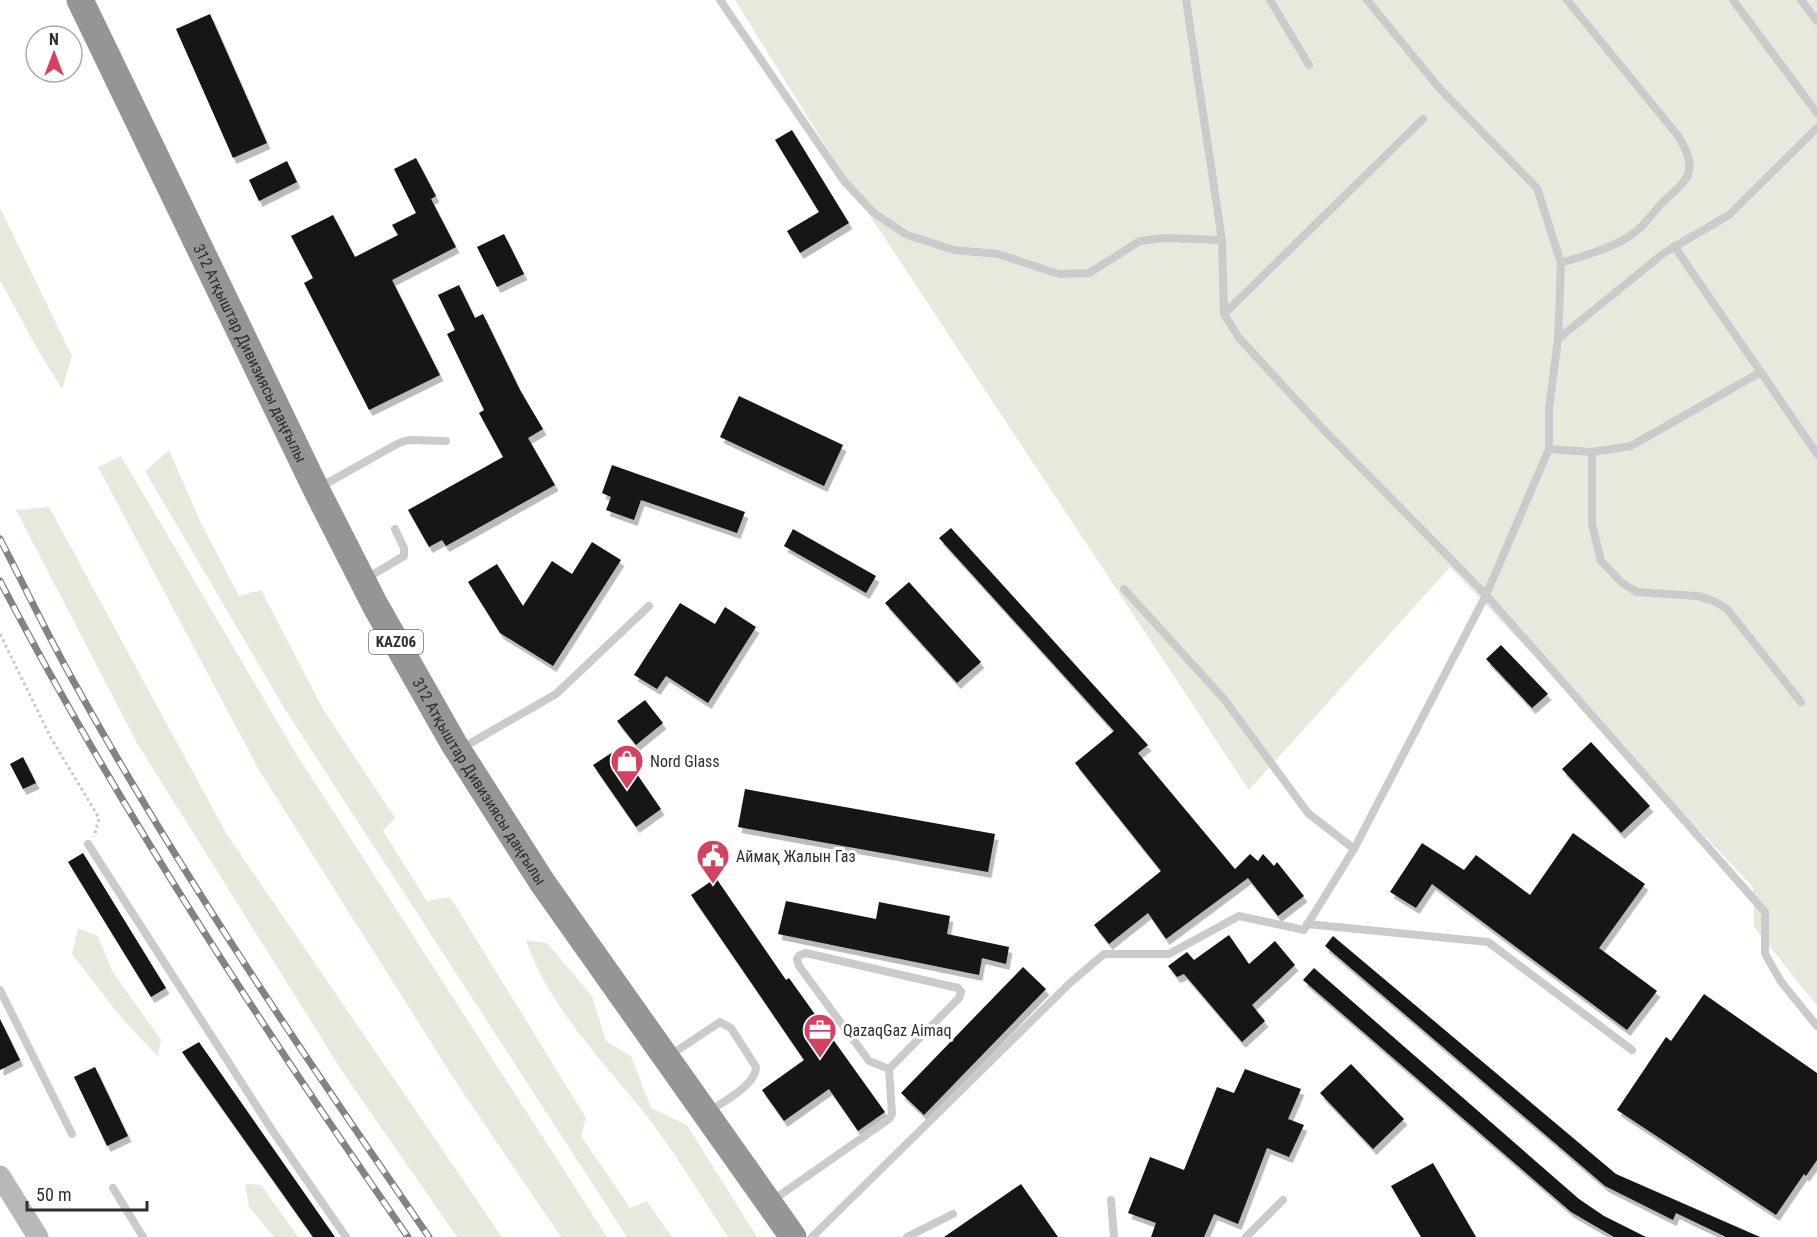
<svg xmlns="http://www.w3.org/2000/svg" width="1817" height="1237" font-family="'Roboto Condensed',sans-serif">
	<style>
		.green { fill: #e6eadd }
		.building { fill: #151515; filter: url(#shadow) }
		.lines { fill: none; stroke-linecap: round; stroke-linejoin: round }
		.path { stroke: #cbcbcb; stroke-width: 3; stroke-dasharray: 3 3; stroke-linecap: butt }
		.lane { stroke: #cbcbcb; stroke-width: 8 }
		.secondary { stroke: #b8b8b8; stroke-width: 21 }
		.highway { stroke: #959595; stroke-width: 27 }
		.rail-casing { stroke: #838383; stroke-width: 7 }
		.rail { stroke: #fff; stroke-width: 4.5; stroke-dasharray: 14; stroke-linecap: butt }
		.labels { text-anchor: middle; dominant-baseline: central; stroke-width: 6; stroke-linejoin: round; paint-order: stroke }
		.shield { fill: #fff; stroke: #6d6d6d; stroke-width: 1.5 }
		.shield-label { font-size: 15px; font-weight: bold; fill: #2e2e2e }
		.street-label { font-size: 16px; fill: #2e2e2e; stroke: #fff }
		.poi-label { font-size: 16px; fill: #2e2e2e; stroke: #fff; text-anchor: start }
	</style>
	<defs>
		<filter id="shadow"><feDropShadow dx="3.5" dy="6" stdDeviation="0" flood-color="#0004"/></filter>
	</defs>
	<rect width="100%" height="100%" fill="#fff"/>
	<path class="green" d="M735 0H1817V1006L1754 927 1753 887 1450 567 1249 790 853 190Z
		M0 208 72 356 62 389 39 352 0 280Z
		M169 450 201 523 239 596 261 590 323 709 395 818 383 831 427 901 450 897 586 1118 581 1136 630 1208 647 1201 672 1237H627L286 711 145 471Z
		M121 456 295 752 607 1237H561L458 1085 259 770 98 467Z
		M49 507 226 833 502 1237H457L344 1074 137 743 16 510Z
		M78 928 98 936 112 971 161 1040 158 1057 120 1016 72 954Z
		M526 940 547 943 592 996 606 1041 631 1056 651 1108 687 1125 757 1237H728C702 1198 678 1157 649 1119 606 1064 548 1007 526 940Z
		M245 1184 261 1185 298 1237H274L249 1207Z"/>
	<path class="building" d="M210 14 267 143 233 158 176 29Z
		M792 130 849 223 800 253 787 231 819 212 775 140Z
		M416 158 436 196 431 199 456 247 392 280 440 375 369 410 304 283 313 278 291 236 333 215 355 257 398 235 392 225 416 213 394 169Z
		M287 161 297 182 259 201 249 180Z
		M504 234 524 274 497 287 477 247Z
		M459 285 475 318 483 314 520 390 543 429 528 438 555 485 446 546 442 540 429 547 408 510 503 457 479 413 484 410 447 334 455 330 438 295Z
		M739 396 843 445 824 486 720 437Z
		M612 465 745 512 737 533 641 500 634 520 606 510 611 497 602 493Z
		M951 528 1148 745 1138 753 1235 869 1250 854 1258 861 1263 854 1274 866 1277 862 1304 896 1278 916 1248 878 1166 939 1148 913 1109 944 1094 925 1161 871 1075 763 1114 731 939 538Z
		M793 529 876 576 866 593 784 546Z
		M592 542 621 560 553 666 500 633 468 582 497 564 523 606 552 561 572 574Z
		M909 582 981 662 957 683 885 603Z
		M680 603 715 624 725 607 756 627 708 703 666 676 657 689 634 675Z
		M1501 645 1548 694 1532 708 1486 659Z
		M645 700 663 723 636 745 617 721Z
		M1591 742 1650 806 1621 833 1562 769Z
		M619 748 661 809 636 827 593 765Z
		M23 757 36 783 23 789 10 764Z
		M745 789 995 834 988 872 738 827Z
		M1573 833 1645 884 1599 948 1657 991 1627 1030 1432 884 1416 908 1390 892 1422 843 1464 870 1476 855 1530 895Z
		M83 853 166 988 151 997 68 862Z
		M716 878 786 980 789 978 885 1112 858 1131 829 1089 784 1121 762 1090 804 1060 691 895Z
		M786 901 876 919 879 902 950 916 947 934 1009 947 1006 964 982 958 979 975 778 934Z
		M1229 935 1249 964 1275 941 1295 965 1252 1005 1265 1021 1242 1042 1184 974 1177 977 1168 966 1187 952 1194 960Z
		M1333 936 1616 1174 1760 1237H1726L1676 1213 1673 1220 1605 1186 1325 946Z
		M1023 967 1046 989 924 1115 901 1093Z
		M1314 968 1579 1199 1604 1216 1646 1237H1614L1571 1212 1303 980Z
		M1704 994 1817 1073V1160L1806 1176 1804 1174 1776 1215 1617 1110 1666 1037 1671 1041Z
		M0 1019 20 1060 0 1070Z
		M199 1042 335 1237H313L182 1052Z
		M1351 1064 1404 1119 1373 1149 1320 1093Z
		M95 1067 128 1136 107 1146 74 1077Z
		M1245 1069 1301 1089 1288 1119 1304 1125 1289 1157 1267 1148 1238 1224 1214 1214 1204 1237H1151L1156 1223 1128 1213 1150 1157 1184 1170 1217 1087 1234 1093Z
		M1433 1163 1476 1237H1421L1391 1186Z
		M1021 1184 1058 1237H944Z"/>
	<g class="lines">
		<path class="path" d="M0 634 51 738 99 818 94 837"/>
		<path class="lane" d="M720 0 844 181 874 213 907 235 954 250 998 254 1059 274 1089 273 1140 241 1164 238 1222 240
			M1186 0 1222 240 1224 314 1239 338 1323 429 1486 595 1549 449V408L1558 339 1561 263 1537 188 1440 89 1367 0
			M1270 0 1309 65
			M1733 0 1817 113
			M1801 0 1817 21
			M1674 246 1817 454
			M1561 263C1588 254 1620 247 1641 227 1649 219 1655 210 1663 202 1689 178 1699 172 1679 137L1567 0
			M1224 314 1423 119
			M1558 339 1664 253 1729 215 1817 128
			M1549 449 1592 452V524L1601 561 1622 583 1637 592 1698 596 1716 602 1727 609 1801 702
			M1592 452 1631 446 1759 373
			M320 487 399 443 409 440 446 441
			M367 578 404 556V548L395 529
			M1124 589 1224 699 1308 813 1354 849
			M462 748 556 694 649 606
			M88 844 272 1130 346 1237
			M1307 924 1488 942 1632 1050
			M0 990 72 1134
			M669 1056 720 1022 731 1028 756 1067C756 1085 724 1101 710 1111
			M113 1188 143 1237
			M773 1200 889 1119 892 1114 889 1069 959 998 961 992 958 988 806 953 800 955 797 959 799 966 869 1061 889 1069
			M1111 1200 1114 1237
			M812 1237 1070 983 1104 954H1169L1239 916 1304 930 1354 849 1486 595 1765 912V954L1782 983 1817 1026
			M907 1237 953 1214
			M1246 1237 1283 1200"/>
		<path class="secondary" d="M0 1176 38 1237"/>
		<path class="highway" id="s1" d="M80 0 316 489 375 605 454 744 542 882 793 1237"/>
		<g class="rail-casing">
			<path id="rail" d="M0 539C25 587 48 636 75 684 181 875 305 1057 429 1237
				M0 581C120 811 260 1024 408 1237"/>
		</g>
		<use href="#rail" class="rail"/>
	</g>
	<defs>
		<g id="shop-pin" transform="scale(1.725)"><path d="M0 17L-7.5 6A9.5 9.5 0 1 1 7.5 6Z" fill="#d34261" stroke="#fff"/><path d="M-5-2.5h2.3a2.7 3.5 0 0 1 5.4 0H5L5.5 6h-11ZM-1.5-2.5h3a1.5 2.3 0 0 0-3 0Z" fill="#fff"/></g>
		<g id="civic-pin" transform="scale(1.725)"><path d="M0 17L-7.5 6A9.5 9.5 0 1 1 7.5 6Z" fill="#d34261" stroke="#fff"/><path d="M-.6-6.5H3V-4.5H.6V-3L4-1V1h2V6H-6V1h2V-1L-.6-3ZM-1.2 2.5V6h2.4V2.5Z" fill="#fff"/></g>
		<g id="office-pin" transform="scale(1.725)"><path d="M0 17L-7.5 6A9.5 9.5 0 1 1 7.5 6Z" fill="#d34261" stroke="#fff"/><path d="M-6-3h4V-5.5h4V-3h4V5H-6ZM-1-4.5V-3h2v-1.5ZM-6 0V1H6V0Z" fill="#fff"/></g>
	</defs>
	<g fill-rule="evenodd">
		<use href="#shop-pin" x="627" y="761"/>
		<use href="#civic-pin" x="713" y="856"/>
		<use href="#office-pin" x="820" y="1030"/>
	</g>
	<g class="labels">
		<rect class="shield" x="369" y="630" width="54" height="24" rx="4.5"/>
		<g class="shield-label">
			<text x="396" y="642">KАZ06</text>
		</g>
		<g class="street-label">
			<text stroke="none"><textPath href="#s1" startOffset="392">312 Атқыштар Дивизиясы даңғылы</textPath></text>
			<text stroke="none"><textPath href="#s1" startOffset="878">312 Атқыштар Дивизиясы даңғылы</textPath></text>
		</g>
		<g class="poi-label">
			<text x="650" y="761">Nord Glass</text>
			<text x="736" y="856">Аймақ Жалын Газ</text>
			<text x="843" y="1030">QazaqGaz Aimaq</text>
		</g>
	</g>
	<g transform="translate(54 54)"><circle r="28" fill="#ffffff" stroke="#ababab" stroke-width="1.5"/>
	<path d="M0-4.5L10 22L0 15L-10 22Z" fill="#d34261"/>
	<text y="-9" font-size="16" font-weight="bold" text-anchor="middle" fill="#2e2e2e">N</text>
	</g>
	<path d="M27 1201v9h120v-9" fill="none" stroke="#2e2e2e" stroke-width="3"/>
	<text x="36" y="1201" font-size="18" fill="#2e2e2e" stroke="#ffffff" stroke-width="4.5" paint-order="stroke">50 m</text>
</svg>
